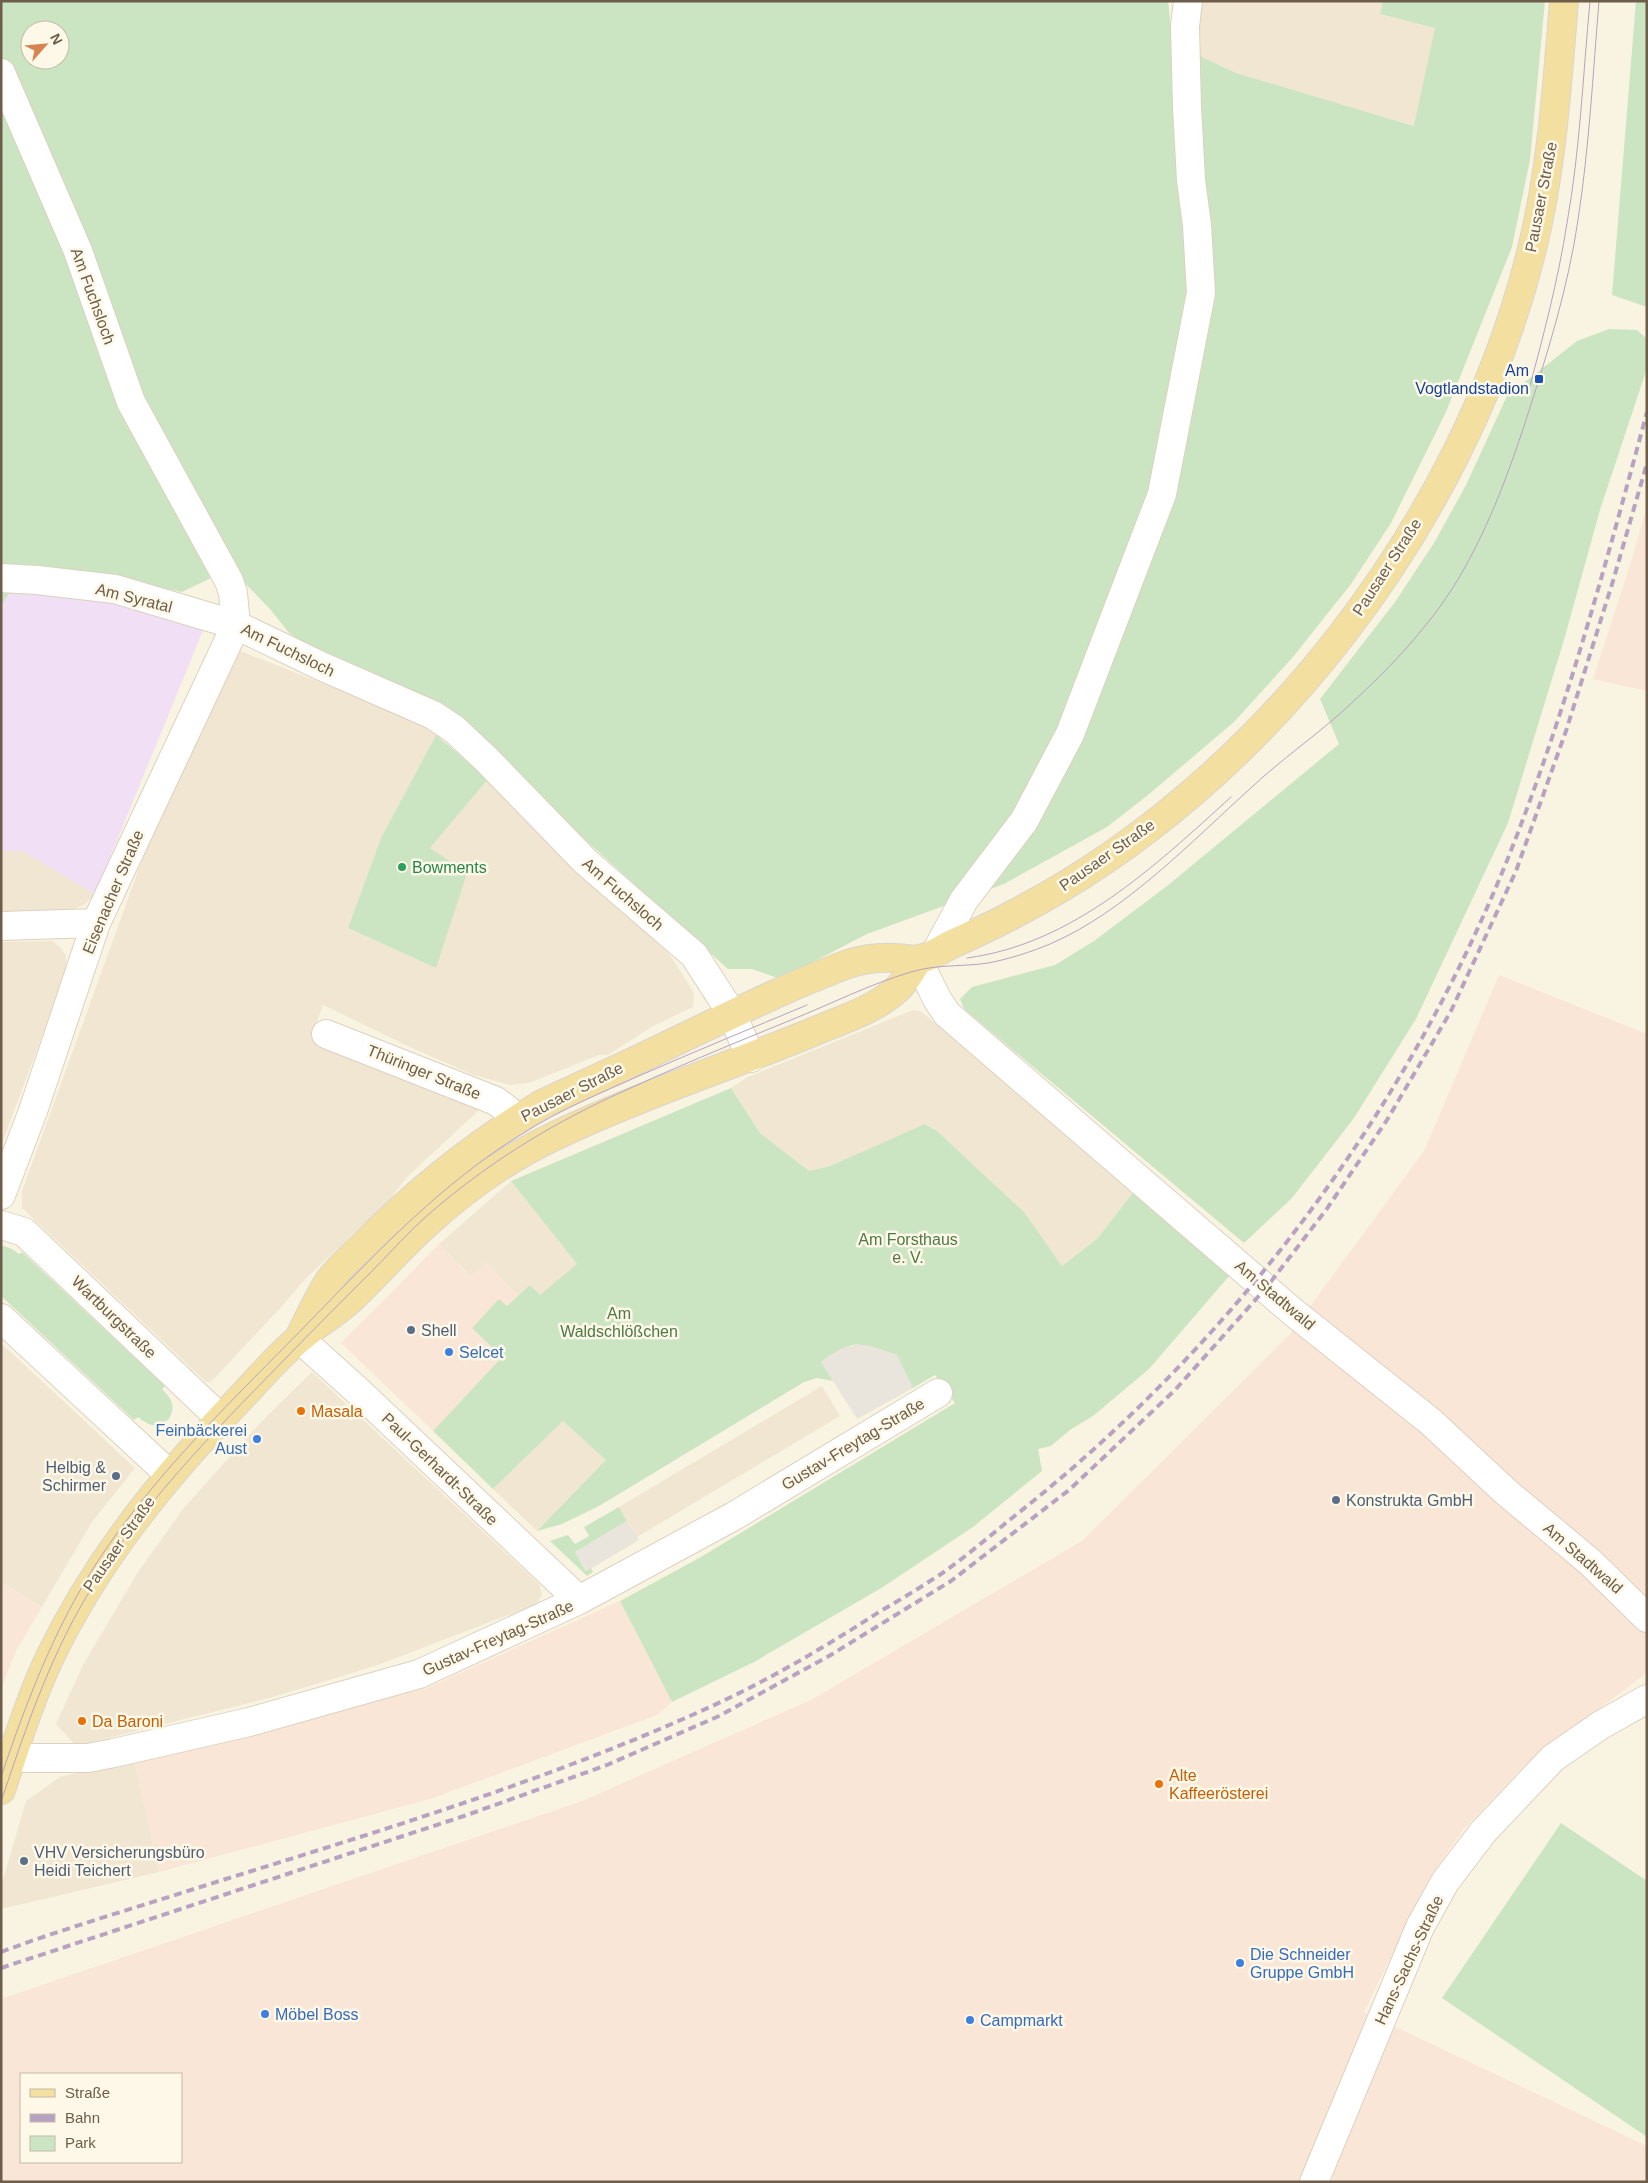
<svg xmlns="http://www.w3.org/2000/svg" width="1648" height="2183" font-family="Arial,sans-serif">
	<style>
		.residential { fill: #f0e6d1 }
		.commercial { fill: #f9e6d6; fill-rule: evenodd }
		.industrial { fill: #e9e4dc }
		.education { fill: #f0dff5 }
		.green { fill: #cbe5c2; fill-rule: evenodd }
		.lines { fill: none; stroke-linecap: round; stroke-linejoin: round }
		.minor-casing { stroke: #ddd1bf; stroke-width: 30 }
		.major-casing { stroke: #d9d5d0; stroke-width: 30 }
		.minor { stroke: #fff; stroke-width: 28 }
		.major { stroke: #f3e0a0; stroke-width: 28 }
		.tram { stroke: #b7a2c1; stroke-width: 1 }
		.rail { stroke: #b7a2c1; stroke-width: 4; stroke-dasharray: 8 5; stroke-linecap: butt }
		.transit-dot { fill: #1a4fb4; stroke: #fdf8e7; stroke-width: 2 }
		.leisure-dot { fill: #2e9e5b; stroke: #fdf8e7; stroke-width: 2 }
		.service-dot { fill: #5c6f8a; stroke: #fdf8e7; stroke-width: 2 }
		.shop-dot { fill: #3f7fe0; stroke: #fdf8e7; stroke-width: 2 }
		.food-dot { fill: #e8710a; stroke: #fdf8e7; stroke-width: 2 }
		.labels { text-anchor: middle; dominant-baseline: central; stroke-width: 5; stroke-linejoin: round; paint-order: stroke }
		.street-label { font-size: 16px; fill: #6e5d4b; stroke: #fdf8e7 }
		.transit-label { font-size: 16px; fill: #164399; stroke: #fdf8e7; text-anchor: end }
		.leisure-label { font-size: 16px; fill: #27864d; stroke: #fdf8e7; text-anchor: start }
		.park-label { font-size: 16px; fill: #4f7947; stroke: #fdf8e7 }
		.service-label { font-size: 16px; fill: #4e5e75; stroke: #fdf8e7; text-anchor: start }
		.shop-label { font-size: 16px; fill: #366cbe; stroke: #fdf8e7; text-anchor: start }
		.food-label { font-size: 16px; fill: #c56008; stroke: #fdf8e7; text-anchor: start }
	</style>
	<rect width="100%" height="100%" fill="#f9f4e2"/>
	<path class="residential" d="M1199 1H1383L1380 14 1436 28 1415 126 1236 73 1200 56Z
		M233 648 359 698 425 727 436 735 381 838 348 928 436 968 429 848 488 779 670 955 694 993 693 1007 653 1026 608 1055H599L529 1083 510 1085 471 1074 408 1046 323 1005 312 1035 478 1104V1111L406 1178 388 1202 307 1277 282 1306 211 1382H206L22 1208V1191L177 764Z
		M1 851H22L95 894 85 904 74 909 51 912H1Z
		M52 941 60 947 66 956 67 969 1 1146V942Z
		M913 1010 922 1012 1134 1191 1098 1238 1062 1266 1024 1212 937 1131 926 1124 830 1166 809 1171 760 1133 731 1088 748 1077Z
		M511 1181 577 1264 540 1296 530 1285 518 1296 486 1263 471 1277 439 1244Z
		M1 1343 135 1468 92 1522 42 1607 1 1582Z
		M312 1372 539 1584 542 1594 537 1604 378 1665 273 1697 76 1746 56 1724 83 1665 138 1572 183 1509 259 1424Z
		M822 1386 840 1416 637 1537 619 1507Z
		M563 1421 607 1460 537 1531 493 1489Z
		M134 1759 159 1872 1 1909V1886L26 1801 60 1777Z"/>
	<path class="commercial" d="M1647 506V691L1593 679 1632 559Z
		M1499 975 1647 1034V1670L1644 1675 1524 1766 1462 1831 1429 1879 1364 2012 1647 2146V2182H1V1999L582 1801 811 1700 1082 1541 1289 1335 1424 1151ZM21 2074H181V2162H21Z
		M439 1244 470 1277 486 1262 518 1296 507 1306 500 1300 472 1328 502 1357 433 1431 341 1343Z
		M1 1582 42 1607 16 1651 1 1689Z
		M620 1601 672 1702 657 1715 430 1799 159 1872 134 1759 424 1689Z"/>
	<path class="industrial" d="M863 1344 897 1355 913 1388 857 1419 821 1362 842 1347Z
		M627 1521 639 1540 587 1571 575 1552Z"/>
	<path class="education" d="M13 587 80 592 206 623 95 894 22 851H1V606Z"/>
	<path class="green" d="M1 1H1168L1173 50 1200 56 1236 73 1414 126 1435 28 1380 14 1383 1H1545L1530 160 1512 247 1446 412 1391 523 1351 584 1293 657 1234 722 1148 795 1107 827 1004 884 867 934 780 979 752 969H728L478 743 335 663 289 633 270 609 238 576H215L182 592 129 581 13 587 1 606ZM30 30H60V60H30Z
		M1636 1H1647V307L1612 295Z
		M1609 329 1637 330 1647 339V368L1600 510 1564 640 1508 823 1416 1019 1354 1118 1292 1198 1244 1243 964 1009 960 999 972 987 1055 965 1094 941 1167 886 1339 744 1320 699 1395 602 1434 543 1466 485 1507 396 1577 341Z
		M436 735 488 779 430 848 467 873 436 968 348 928 381 838Z
		M731 1088 760 1133 809 1171 830 1166 925 1124 937 1131 1024 1212 1062 1266 1098 1238 1134 1191 1230 1275 1149 1369 1093 1416 1070 1430 1051 1446 1038 1449 1042 1471 973 1527 883 1587 754 1662 672 1702 620 1601 701 1557 955 1403 935 1375 913 1388 897 1355C859 1343 855 1337 821 1362L833 1381 817 1378 804 1382 599 1506 562 1524 537 1531 606 1460 563 1421 493 1489 433 1431 502 1357 472 1328 499 1299 507 1306 530 1285 540 1295 577 1264 511 1181Z
		M4 1246 12 1249 19 1254 22 1252 165 1386 162 1389C172 1399 176 1406 169 1419 157 1429 149 1426 138 1417L134 1420 1 1296V1247Z
		M619 1507 627 1521 575 1552 586 1571 591 1568 593 1572 587 1576 550 1541 568 1535 575 1544 589 1536 584 1527Z
		M1561 1823 1647 1881V2137L1442 1998Z"/>
	<g class="lines">
		<g class="minor-casing">
			<path id="minor" d="M1 73 78 251 131 402 229 581 233 593 236 625
				M1 578 37 580 115 589 236 625 321 666 433 715 454 729 486 759 586 862 694 955 732 1014 751 1058
				M1 926 96 923
				M936 952 964 900 1024 821 1070 734 1162 494 1201 293 1197 225 1191 180 1187 107 1185 26 1188 1
				M918 960 937 999 947 1014 1293 1312 1431 1422 1506 1492 1590 1562 1647 1618
				M326 1034 496 1101 510 1112 515 1121
				M1 1195 33 1111 96 923 236 625
				M1 1225 24 1232 221 1419
				M1 1318 170 1475
				M299 1338 359 1392 579 1600
				M1 1752 16 1758H88L114 1753 249 1722 419 1674 579 1600 734 1516 938 1393
				M1314 2182 1420 1927 1445 1882 1483 1832 1553 1758 1601 1725 1647 1699"/>
		</g>
		<g class="major-casing">
			<path id="major" d="M299 1338C309 1319 317 1299 329 1281 339 1267 354 1255 366 1243 419 1189 477 1143 542 1104 584 1084 626 1066 668 1045 727 1017 786 987 848 964 863 959 880 957 896 958 904 958 913 961 920 959 930 957 941 950 950 945 972 935 994 925 1016 913 1263 785 1464 522 1531 253 1552 170 1557 86 1564 1
				M1 1790C16 1745 30 1699 50 1657 96 1562 159 1483 232 1407 254 1385 275 1358 300 1338 316 1324 335 1314 351 1299 376 1275 399 1249 424 1226 463 1190 509 1157 557 1135 639 1096 725 1068 808 1034 837 1021 871 1012 895 991 905 983 911 971 918 960"/>
		</g>
		<use href="#minor" class="minor"/>
		<use href="#major" class="major"/>
		<path class="tram" d="M1528 393C1543 337 1558 281 1567 223 1580 150 1583 75 1590 1
			M967 958C1073 944 1155 866 1231 797
			M1 1777C28 1697 59 1616 108 1546 166 1462 242 1391 313 1318 378 1251 442 1183 522 1134 559 1110 601 1093 641 1075 696 1051 752 1028 807 1005
			M1 1802C24 1733 48 1662 85 1599 137 1509 211 1435 283 1361 313 1330 343 1300 374 1269 392 1251 409 1231 429 1214 484 1166 546 1127 613 1096 671 1069 732 1044 791 1020 831 1004 870 984 911 972 937 964 962 967 988 963 1009 959 1031 952 1050 944 1125 912 1193 840 1253 786 1282 759 1314 737 1343 711 1384 674 1424 633 1454 586 1486 534 1507 478 1526 420 1547 355 1568 288 1578 220 1589 148 1593 74 1599 1"/>
		<path class="rail" d="M1 1952C65 1928 132 1909 197 1888 370 1834 545 1782 710 1707 769 1680 825 1647 879 1612 900 1600 921 1587 941 1574 967 1556 992 1534 1017 1514 1232 1344 1403 1117 1506 863 1565 716 1606 564 1647 412
			M1 1968 464 1816 607 1765 719 1716 829 1656 951 1581 1069 1490 1175 1390 1266 1288 1326 1210 1387 1120 1451 1011 1516 871 1566 731 1613 581 1647 463"/>
	</g>
	<rect class="transit-dot" x="1534" y="374" width="10" height="10" rx="2.5"/>
	<circle class="leisure-dot" cx="402" cy="867" r="5"/>
	<g class="service-dot">
		<circle cx="411" cy="1330" r="5"/>
		<circle cx="116" cy="1476" r="5"/>
		<circle cx="1336" cy="1500" r="5"/>
		<circle cx="24" cy="1861" r="5"/>
	</g>
	<g class="shop-dot">
		<circle cx="449" cy="1352" r="5"/>
		<circle cx="257" cy="1439" r="5"/>
		<circle cx="1240" cy="1963" r="5"/>
		<circle cx="265" cy="2014" r="5"/>
		<circle cx="970" cy="2020" r="5"/>
	</g>
	<g class="food-dot">
		<circle cx="301" cy="1411" r="5"/>
		<circle cx="82" cy="1721" r="5"/>
		<circle cx="1159" cy="1784" r="5"/>
	</g>
	<g class="labels">
		<g class="street-label">
			<text transform="translate(1541 197) rotate(-79)">Pausaer Straße</text>
			<text transform="translate(93 296) rotate(70)">Am Fuchsloch</text>
			<text transform="translate(1387 567) rotate(-57)">Pausaer Straße</text>
			<text transform="translate(134 598) rotate(14)">Am Syratal</text>
			<text transform="translate(288 650) rotate(26)">Am Fuchsloch</text>
			<text transform="translate(1107 855) rotate(-35)">Pausaer Straße</text>
			<text transform="translate(113 892) rotate(-67)">Eisenacher Straße</text>
			<text transform="translate(623 894) rotate(41)">Am Fuchsloch</text>
			<text transform="translate(424 1072) rotate(22)">Thüringer Straße</text>
			<text transform="translate(572 1092) rotate(-27)">Pausaer Straße</text>
			<text transform="translate(1275 1295) rotate(40)">Am Stadtwald</text>
			<text transform="translate(114 1317) rotate(44)">Wartburgstraße</text>
			<text transform="translate(853 1444) rotate(-31)">Gustav-Freytag-Straße</text>
			<text transform="translate(440 1469) rotate(44)">Paul-Gerhardt-Straße</text>
			<text transform="translate(119 1544) rotate(-55)">Pausaer Straße</text>
			<text transform="translate(1583 1558) rotate(41)">Am Stadtwald</text>
			<text transform="translate(498 1638) rotate(-24)">Gustav-Freytag-Straße</text>
			<text transform="translate(1409 1960) rotate(-65)">Hans-Sachs-Straße</text>
		</g>
		<g class="transit-label">
			<text x="1529" y="370">Am<tspan x="1529" dy="18">Vogtlandstadion</tspan></text>
		</g>
		<g class="leisure-label">
			<text x="412" y="867">Bowments</text>
		</g>
		<g class="park-label">
			<text x="908" y="1239">Am Forsthaus<tspan x="908" dy="18">e. V.</tspan></text>
			<text x="619" y="1313">Am<tspan x="619" dy="18">Waldschlößchen</tspan></text>
		</g>
		<g class="service-label">
			<text x="421" y="1330">Shell</text>
			<text x="106" y="1467" text-anchor="end">Helbig &amp;<tspan x="106" dy="18">Schirmer</tspan></text>
			<text x="1346" y="1500">Konstrukta GmbH</text>
			<text x="34" y="1852">VHV Versicherungsbüro<tspan x="34" dy="18">Heidi Teichert</tspan></text>
		</g>
		<g class="shop-label">
			<text x="459" y="1352">Selcet</text>
			<text x="247" y="1430" text-anchor="end">Feinbäckerei<tspan x="247" dy="18">Aust</tspan></text>
			<text x="1250" y="1954">Die Schneider<tspan x="1250" dy="18">Gruppe GmbH</tspan></text>
			<text x="275" y="2014">Möbel Boss</text>
			<text x="980" y="2020">Campmarkt</text>
		</g>
		<g class="food-label">
			<text x="311" y="1411">Masala</text>
			<text x="92" y="1721">Da Baroni</text>
			<text x="1169" y="1775">Alte<tspan x="1169" dy="18">Kaffeerösterei</tspan></text>
		</g>
	</g>
	<rect width="1648" height="2183" fill="none" stroke="#6e5d4b" stroke-width="5"/>
	<rect x="20" y="2073" width="162" height="90" fill="#fdf8e7" stroke="#c4baa9"/>
	<rect x="30" y="2089" width="25" height="8" fill="#f3e0a0" stroke="#c4baa9"/>
	<text x="65" y="2098" font-size="15" fill="#6e5d4b">Straße</text>
	<rect x="30" y="2114" width="25" height="8" fill="#b7a2c1" stroke="#c4baa9"/>
	<text x="65" y="2123" font-size="15" fill="#6e5d4b">Bahn</text>
	<rect x="30" y="2136" width="25" height="15" fill="#cbe5c2" stroke="#c4baa9"/>
	<text x="65" y="2148" font-size="15" fill="#6e5d4b">Park</text>
	<g transform="translate(45 45) rotate(63)"><circle r="24" fill="#fdf8e7" stroke="#c4baa9"/>
	<path d="M0-4L9 19L0 12L-9 19Z" fill="#d98352"/>
	<text y="-8" font-size="14" font-weight="bold" text-anchor="middle" fill="#6e5d4b">N</text>
	</g>
</svg>
